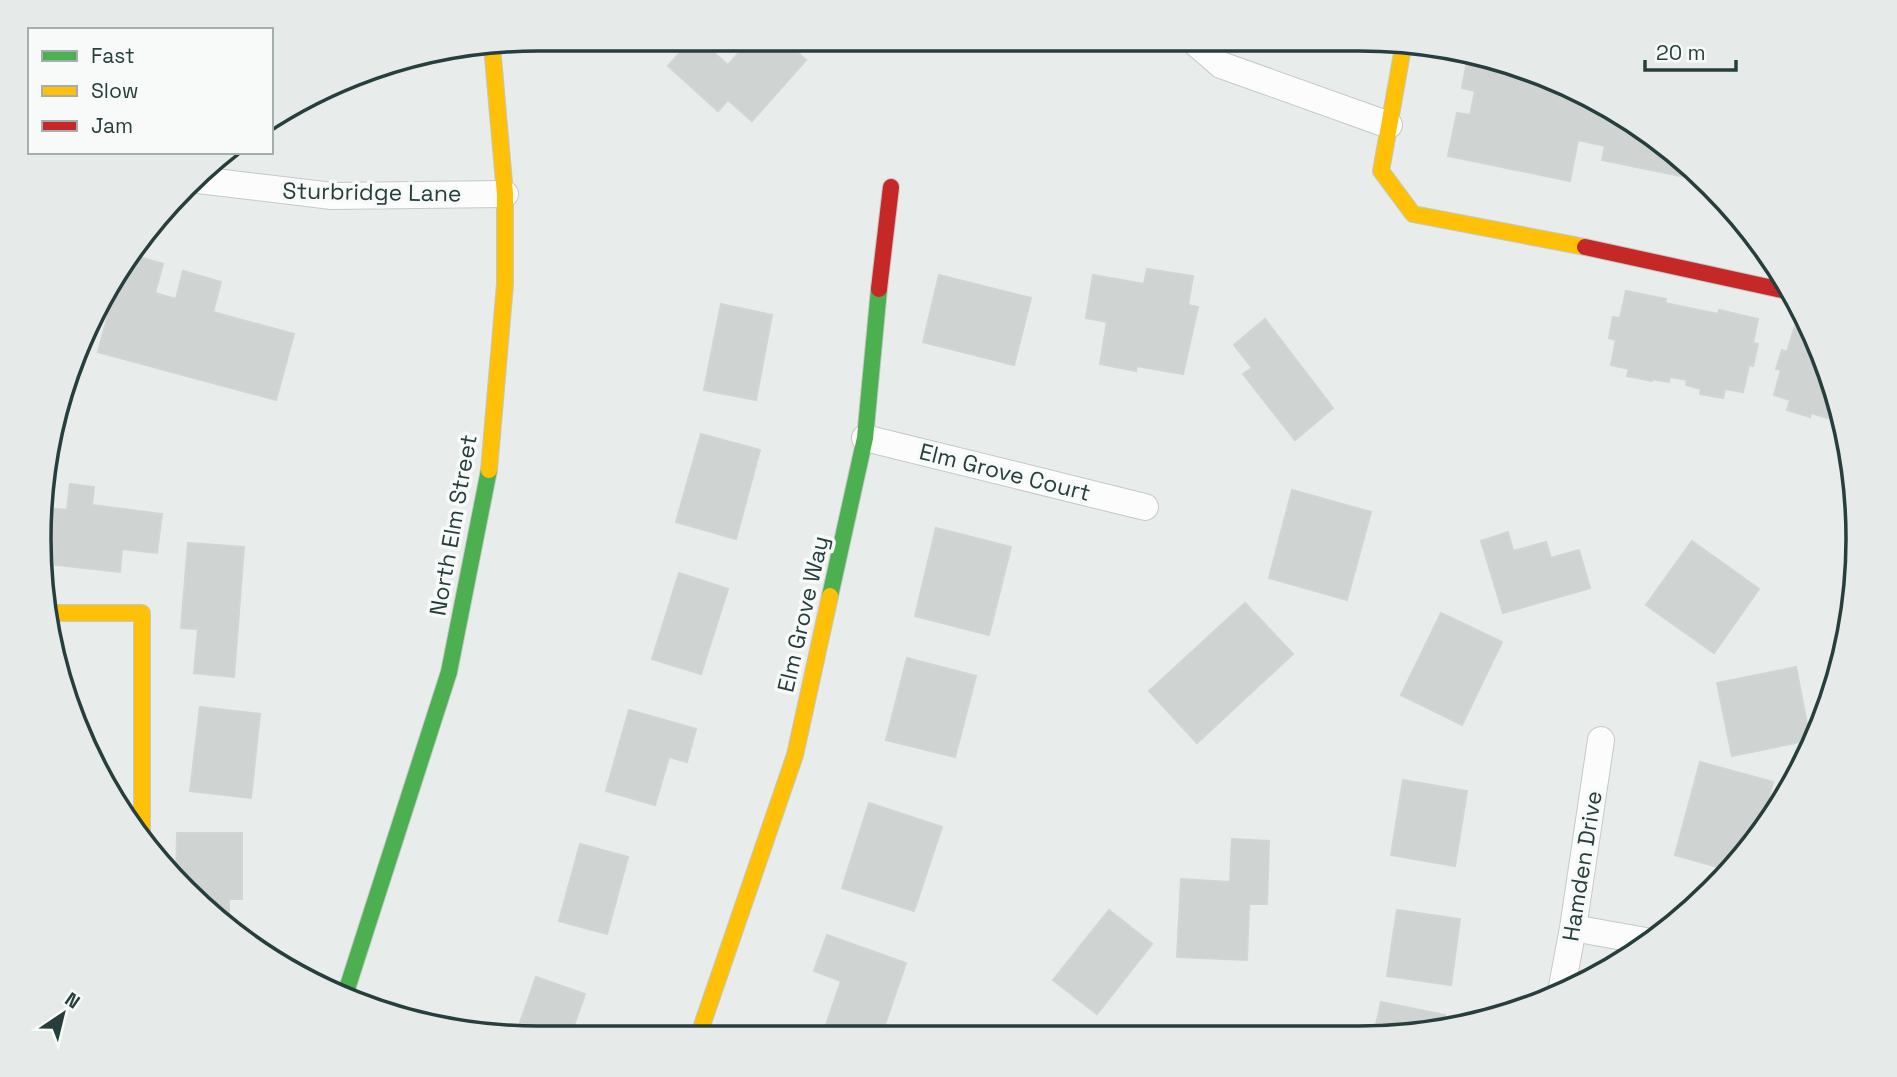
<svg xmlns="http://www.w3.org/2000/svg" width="1897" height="1077" font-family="'Space Grotesk',sans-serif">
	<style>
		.building { fill: #cfd3d2; stroke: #d1d5d4; stroke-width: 2 }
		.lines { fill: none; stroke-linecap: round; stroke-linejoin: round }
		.street-casing { stroke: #c5c9c8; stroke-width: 28 }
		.fast-casing { stroke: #c2c8c6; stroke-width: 18 }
		.slow-casing { stroke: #c2c8c6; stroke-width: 18 }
		.jam-casing { stroke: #c2c8c6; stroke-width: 18 }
		.street { stroke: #fcfcfc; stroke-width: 26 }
		.fast { stroke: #4caf50; stroke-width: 16 }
		.slow { stroke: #ffc107; stroke-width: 16 }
		.jam { stroke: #c62828; stroke-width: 16 }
		.labels { text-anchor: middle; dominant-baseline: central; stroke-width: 7; stroke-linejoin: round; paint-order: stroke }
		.street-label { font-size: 23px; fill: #263f3c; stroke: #f7faf9 }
		.rim { fill: none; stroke: #263f3c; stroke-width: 3.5 }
	</style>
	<rect width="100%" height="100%" fill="#e8eceb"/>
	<path class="building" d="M692 39H698L728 65 751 39H782L806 60 752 121 728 100 718 111 668 66Z
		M1468 55 1519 65 1609 106 1688 163 1696 171 1695 179 1602 160 1605 146 1578 140 1570 181 1448 156 1457 113 1470 115 1475 91 1462 88Z
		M129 254 163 264 155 293 176 299 183 271 221 282 213 312 294 334 276 400 98 352 123 260Z
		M1147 269 1193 276 1188 305 1198 307 1183 374 1137 366 1136 371 1100 364 1107 322 1086 318 1093 275 1144 284Z
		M939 275 1031 298 1014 365 923 342Z
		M1626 291 1666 299 1665 303 1718 314 1719 310 1758 319 1753 343 1758 344 1753 366 1749 365 1743 392 1725 389 1723 398 1700 394 1701 389 1686 385 1687 380 1670 377 1669 382 1652 379V381L1627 376 1629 369 1611 365 1616 340 1609 338 1613 317 1620 318Z
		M721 304 772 315 756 400 704 390Z
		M1265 319 1333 408 1295 440 1243 374 1252 368 1234 345Z
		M1795 326 1811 331V329L1843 417 1830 413 1828 418 1811 413 1810 417 1787 410 1790 400 1774 395 1781 370 1776 369 1782 350 1787 352Z
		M701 434 760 450 736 539 676 522Z
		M70 484 94 487 92 505 162 514 157 553 122 549 120 572 40 563 46 508 67 510Z
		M1292 490 1371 512 1347 600 1269 578Z
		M936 528 1011 547 989 635 915 616Z
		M1508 532 1513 551 1546 542 1551 558 1579 550 1590 588 1503 613 1481 541Z
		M1692 541 1759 589 1714 653 1646 605Z
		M188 543 244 547 234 677 194 673 198 629 181 628Z
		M679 573 728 589 701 674 652 659Z
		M1245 603 1293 654 1197 743 1149 691Z
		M1441 613 1502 642 1462 725 1401 695Z
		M907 658 976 676 955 757 886 740Z
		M1796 667 1810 740 1732 756 1717 683Z
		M200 707 260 714 251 798 190 791Z
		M629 710 696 729 687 762 669 757 655 805 606 791Z
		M1700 762 1773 782 1769 797 1782 801 1729 870 1675 855Z
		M1403 780 1467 791 1455 866 1391 855Z
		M869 803 942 827 914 911 842 888Z
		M177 833H242V899H229V923L176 879Z
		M1232 839 1269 841 1267 904H1249L1247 960 1177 957 1181 879 1230 882Z
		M580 844 628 857 607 934 559 921Z
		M1109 910 1152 944 1097 1014 1053 980Z
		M1397 910 1460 919 1451 985 1387 976Z
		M827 935 906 963 881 1036H859L826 1025 841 981 814 971Z
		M536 977 585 994 570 1037H515Z
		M1381 1002 1445 1015 1442 1030 1423 1034H1374Z"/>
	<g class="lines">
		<g class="street-casing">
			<path id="street" d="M1191 39 1221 65 1389 125
				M198 180 332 196 505 194
				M865 438 1145 507
				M1573 928 1651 942
				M1561 992 1573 928 1601 740"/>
		</g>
		<g class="fast-casing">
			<path id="fast" d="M830 596 865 438 879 289
				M345 995 449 672 489 470"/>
		</g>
		<g class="slow-casing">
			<path id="slow" d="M1404 42 1381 171 1413 214 1585 247
				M489 470 505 284V194L492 46
				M49 613H142V835
				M698 1037 795 755 830 596"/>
		</g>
		<g class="jam-casing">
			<path id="jam" d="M1585 247 1791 292
				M879 289 891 187"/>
		</g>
		<use href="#street" class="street"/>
		<use href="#fast" class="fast"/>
		<use href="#slow" class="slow"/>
		<use href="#jam" class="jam"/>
	</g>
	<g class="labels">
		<g class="street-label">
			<text transform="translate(372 192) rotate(1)">Sturbridge Lane</text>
			<text transform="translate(1005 472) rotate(14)">Elm Grove Court</text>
			<text transform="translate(453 525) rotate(-80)">North Elm Street</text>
			<text transform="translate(803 614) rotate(-77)">Elm Grove Way</text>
			<text transform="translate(1582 866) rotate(-81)">Hamden Drive</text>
		</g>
	</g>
	<path d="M0 0H1897V1077H0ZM538 51H1359A487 487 0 0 1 1846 538V539A487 487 0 0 1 1359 1026H538A487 487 0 0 1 51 539V538A487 487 0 0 1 538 51Z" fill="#e6ebea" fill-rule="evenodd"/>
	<path class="rim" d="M538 51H1359A487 487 0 0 1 1846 538V539A487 487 0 0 1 1359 1026H538A487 487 0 0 1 51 539V538A487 487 0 0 1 538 51Z"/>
	<rect x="28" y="28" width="245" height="126" fill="#f7faf9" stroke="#a3afad" stroke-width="2"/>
	<rect x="42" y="51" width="35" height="10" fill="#4caf50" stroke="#a3afad" stroke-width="2"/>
	<text x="91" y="63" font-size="21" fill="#263f3c">Fast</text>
	<rect x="42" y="86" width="35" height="10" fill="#ffc107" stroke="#a3afad" stroke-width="2"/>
	<text x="91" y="98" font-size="21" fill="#263f3c">Slow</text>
	<rect x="42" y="121" width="35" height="10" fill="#c62828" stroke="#a3afad" stroke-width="2"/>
	<text x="91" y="133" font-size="21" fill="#263f3c">Jam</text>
	<g transform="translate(63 1014) rotate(35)" stroke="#f7faf9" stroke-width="5" paint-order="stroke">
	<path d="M0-5L12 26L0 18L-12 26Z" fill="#263f3c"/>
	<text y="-10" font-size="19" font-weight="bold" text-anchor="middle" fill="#263f3c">N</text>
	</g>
	<path d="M1645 60v10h91v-10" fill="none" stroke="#263f3c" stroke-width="3.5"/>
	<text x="1656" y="60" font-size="21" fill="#263f3c" stroke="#f7faf9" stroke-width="5" paint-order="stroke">20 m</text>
</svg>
